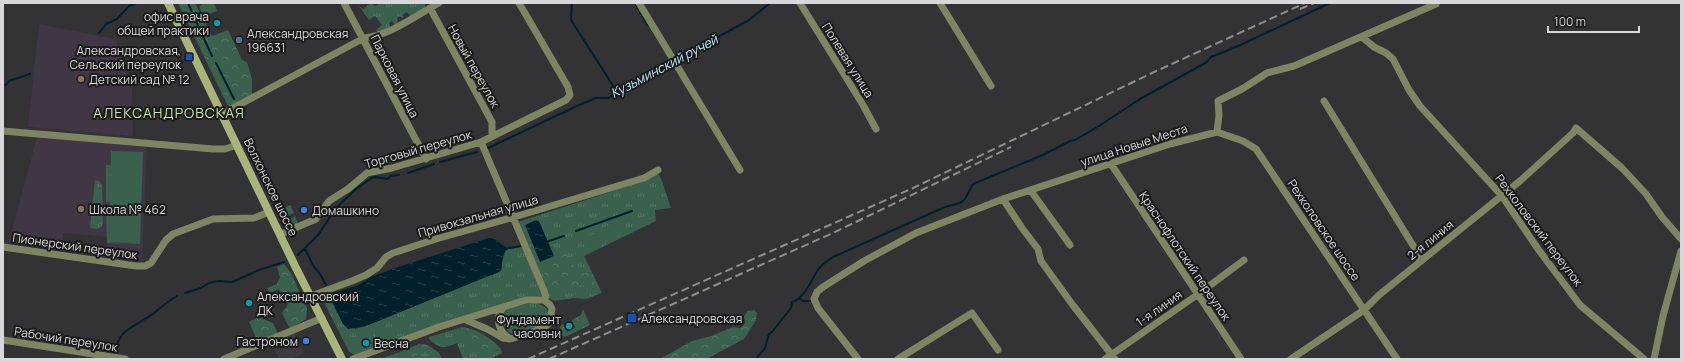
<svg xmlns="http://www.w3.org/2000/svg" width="1684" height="362" font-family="Manrope,sans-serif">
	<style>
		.commercial { fill: #403645 }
		.built { fill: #3e3a41 }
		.grass { fill: url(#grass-tufts) }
		.forest { fill: url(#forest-crowns) }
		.wetland { fill: url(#wetland-marsh) }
		.park { fill: #3a614e }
		.water { fill: url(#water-ripples) }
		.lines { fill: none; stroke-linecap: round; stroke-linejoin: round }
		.stream { stroke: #00202c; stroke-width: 2 }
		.minor { stroke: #7e8562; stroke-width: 7 }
		.secondary { stroke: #a9b47a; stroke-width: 8 }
		.rail { stroke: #8e8d8f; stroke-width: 2; stroke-dasharray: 8 4; stroke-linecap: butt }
		.culture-dot { fill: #0f9aa8; stroke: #1b1a1b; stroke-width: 1.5 }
		.service-dot { fill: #5c6f8a; stroke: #1b1a1b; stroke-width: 1.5 }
		.transit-dot { fill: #1a4fb4; stroke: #1b1a1b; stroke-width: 1.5 }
		.education-dot { fill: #8d6e63; stroke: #1b1a1b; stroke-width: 1.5 }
		.shop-dot { fill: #3f7fe0; stroke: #1b1a1b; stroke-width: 1.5 }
		.labels { text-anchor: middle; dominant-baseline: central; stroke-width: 4; stroke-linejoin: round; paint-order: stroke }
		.poi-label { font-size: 12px; fill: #d8d7d9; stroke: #1b1a1b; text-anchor: start }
		.street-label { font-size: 12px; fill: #d8d7d9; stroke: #1b1a1b }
		.water-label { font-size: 13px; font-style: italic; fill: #bde8fb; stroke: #1b1a1b }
		.quarter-label { font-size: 14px; letter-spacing: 1px; fill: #c1e7a2; stroke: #1b1a1b }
	</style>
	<defs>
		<pattern id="grass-tufts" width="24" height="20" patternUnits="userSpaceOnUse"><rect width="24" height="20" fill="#3a614e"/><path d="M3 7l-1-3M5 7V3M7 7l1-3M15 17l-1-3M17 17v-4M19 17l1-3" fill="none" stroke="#567767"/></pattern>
		<pattern id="forest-crowns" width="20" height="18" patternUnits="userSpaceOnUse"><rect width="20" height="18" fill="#3a614e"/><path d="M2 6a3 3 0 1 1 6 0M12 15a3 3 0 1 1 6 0" fill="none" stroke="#567767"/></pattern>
		<pattern id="wetland-marsh" width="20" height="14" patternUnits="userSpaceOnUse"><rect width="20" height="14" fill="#3a614e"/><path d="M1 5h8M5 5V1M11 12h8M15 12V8" fill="none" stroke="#567767"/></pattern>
		<pattern id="water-ripples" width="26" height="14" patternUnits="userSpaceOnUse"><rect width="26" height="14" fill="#00202c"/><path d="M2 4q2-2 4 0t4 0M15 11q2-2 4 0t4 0" fill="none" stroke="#24404a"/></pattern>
	</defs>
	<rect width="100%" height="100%" fill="#333234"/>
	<path class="commercial" d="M39 24 116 39 132 89 133 136 28 127Z
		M37 137 147 147 142 260 106 255 107 237 63 233V246L25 238 9 241Z"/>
	<path class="built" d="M294 333 304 353 292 359H279L272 343Z"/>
	<path class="grass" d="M371 3 375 6 380 3H425V7L411 17 407 12 402 15 404 17 402 18 400 16 397 18 398 23 395 25 392 21 389 23 390 27 378 33 376 30 382 25 375 16 369 20 359 6 363 9Z
		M106 165H111L110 202H106Z
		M658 173 662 181 671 208 655 210 656 221 584 256 602 293 586 299 574 298 555 301 549 298V293L518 222 644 181Z
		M95 180 99 181 102 185 103 223C101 230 96 229 90 228Z
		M290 205 294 213 281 218 279 210Z
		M106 207H110L109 242 124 244 107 243Z
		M295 216 298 224 286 228 284 223Z
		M522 246 543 294 542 296 523 298 355 355 349 352 321 296 328 294 336 309 355 329 366 326 482 278 498 273 506 250Z
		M536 303C568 313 531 334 515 334 506 335 498 318 506 311 514 305 526 304 536 303Z
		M459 328 496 351 501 349 502 353 490 359H463L457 343C442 349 441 349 429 339V337Z"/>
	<path class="forest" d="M178 3H195L212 36 228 30 242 60 247 62 252 79V96L229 108Z
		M558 253H565L575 268 572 271 576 273H590L598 291 593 294 588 293 586 286 581 285 575 291 568 290 563 287 555 289 550 287 544 276 545 270 551 269 556 260Z
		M284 264 291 273 307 308 306 319 290 329 282 313 288 305 279 289 270 293 267 288 277 284 280 277 277 267Z
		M583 309 590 325 565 337 561 336 560 326 563 324 567 332 575 328 572 320 581 315Z
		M754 310 757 313 756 320 744 339 710 357 707 359H660L692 341 711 336 733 327 741 328 745 323 744 316 748 311Z
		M259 317 273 323 278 334 260 341 257 340 249 322Z
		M461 327C475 328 492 338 501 349L487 353C478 347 468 344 468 333L459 328Z
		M419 344H424L429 346C424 356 410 359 400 359L398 357 400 352Z"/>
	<path class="wetland" d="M429 346 439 353 442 359H408C416 356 425 354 429 346Z
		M400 352 398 357 400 359 383 358Z"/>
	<path class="park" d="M201 3H214L217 11 203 16 199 6 202 5Z
		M111 151 143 152 140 244 109 242Z
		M614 223 629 229C619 236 607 241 595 239L592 243 587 245 576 241 578 239 603 231 606 226Z
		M385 327 396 330 391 337 378 341 374 330Z"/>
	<path class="water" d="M536 220 539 221 554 256 540 262 525 225Z
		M489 238C498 238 500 246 509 248 501 253 503 262 501 271L366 326 348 329 343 324 328 294 357 286 371 277 395 268Z"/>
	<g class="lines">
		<path class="stream" d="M188 3 199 28
			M572 3 571 20 617 92
			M635 3 647 25
			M200 30 212 56
			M99 33 106 24 117 19 129 6 137 3
			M216 63 234 99
			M3 85H6L9 81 30 74
			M488 148 579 105 596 98H609L617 92 749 20 770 3
			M440 162 477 152
			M408 173 434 164
			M576 231 632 211
			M546 242 564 236
			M509 248 522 246
			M305 249 314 267 320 274 326 285
			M298 255 318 235 337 207 356 189 373 177C378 177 384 179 388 179L390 176 399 175
			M185 293 201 288 209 283 219 281 232 282 259 270 284 262
			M799 298 803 301H812
			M114 353C116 347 118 340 122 335 130 326 144 321 154 313 162 307 168 301 177 296
			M756 359 765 348 769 334 772 332 791 308 792 302C805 298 811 280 818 270 822 264 827 261 833 257L945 207 960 203 965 199 973 184 1043 155 1070 141 1075 140 1099 126 1140 99 1207 62 1211 57 1238 46 1330 3"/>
		<path class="minor" d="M344 3 426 159
			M639 3 740 170
			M800 3 863 105 876 129
			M940 3 991 86
			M430 8 492 122V136
			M1362 37 1374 47 1386 53 1393 59 1409 90 1420 106 1502 196 1538 249 1580 305 1644 359
			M1324 101 1417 252 1420 261
			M222 114 364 38C391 35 415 16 439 3
			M3 131 213 149H225L237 145
			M1217 132 1219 115 1218 101 1242 89 1267 73 1294 66 1436 4
			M481 142 543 288 546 296 544 300
			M1111 164 1241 359
			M1031 191 1070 245
			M1003 199 1022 228 1038 249 1041 261 1072 304 1115 359
			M281 234 316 219 329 201 348 189 367 173 392 168 481 142 566 100 570 95 568 87 519 3
			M3 247 136 266H145L151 263 166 240 173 234 213 219 254 218 269 212
			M311 296 352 281 366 275 377 268 386 257 393 253 436 239 521 215 644 178 658 170
			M503 308C495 318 498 331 509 338
			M3 340 125 359
			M224 359 322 318
			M353 359 439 327 526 300H544L550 305 552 309 550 322 546 326 531 333 510 339 503 338 487 329 466 320
			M858 359 818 308 814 299 817 292 823 287 864 261 916 233 1003 199 1170 144 1217 132 1243 141 1256 149 1397 359
			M898 359 972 313 998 350
			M1105 359 1197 295 1244 260
			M1291 359 1364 310 1379 295 1520 181 1573 133 1576 128 1622 168 1646 194 1662 217 1681 239
			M1654 359 1663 316 1681 251"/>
		<path class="secondary" d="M168 3 295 266 342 359"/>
		<path class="rail" d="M1300 9 1314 3
			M528 359 913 188 1152 73 1305 3
			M549 359 833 233 1011 147"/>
	</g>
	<g class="culture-dot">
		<circle cx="217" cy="23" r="4"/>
		<circle cx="249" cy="303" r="4"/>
		<circle cx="569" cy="326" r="4"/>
		<circle cx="366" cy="343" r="4"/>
	</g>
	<circle class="service-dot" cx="239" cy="40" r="4"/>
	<g class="transit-dot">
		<rect x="185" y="53" width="8" height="8" rx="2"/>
		<rect x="627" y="313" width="10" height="10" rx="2"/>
	</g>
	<g class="education-dot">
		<circle cx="81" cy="79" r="4"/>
		<circle cx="81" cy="209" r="4"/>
	</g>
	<g class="shop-dot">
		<circle cx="304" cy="210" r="4"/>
		<circle cx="306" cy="341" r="4"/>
	</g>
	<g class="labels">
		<g class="poi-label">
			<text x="209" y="16" text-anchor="end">офис врача<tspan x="209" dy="14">общей практики</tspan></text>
			<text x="247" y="33">Александровская<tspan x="247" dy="14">196631</tspan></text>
			<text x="181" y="50" text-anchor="end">Александровская,<tspan x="181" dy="14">Сельский переулок</tspan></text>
			<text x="89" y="79">Детский сад № 12</text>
			<text x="89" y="209">Школа № 462</text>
			<text x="312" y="210">Домашкино</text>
			<text x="257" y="296">Александровский<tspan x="257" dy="14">ДК</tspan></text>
			<text x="641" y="318">Александровская</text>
			<text x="561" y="319" text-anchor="end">Фундамент<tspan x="561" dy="14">часовни</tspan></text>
			<text x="298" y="341" text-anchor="end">Гастроном</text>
			<text x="374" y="343">Весна</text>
		</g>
		<g class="street-label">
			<text transform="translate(848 60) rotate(58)">Полевая улица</text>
			<text transform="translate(474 66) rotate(61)">Новый переулок</text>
			<text transform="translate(395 76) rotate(63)">Парковая улица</text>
			<text transform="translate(1134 145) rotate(-18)">улица Новые Места</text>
			<text transform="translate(418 149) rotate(-16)">Торговый переулок</text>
			<text transform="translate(271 187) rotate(64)">Волхонское шоссе</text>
			<text transform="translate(478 216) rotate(-16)">Привокзальная улица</text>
			<text transform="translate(1324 230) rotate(56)">Рехколовское шоссе</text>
			<text transform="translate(1539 230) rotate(53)">Рехколовский переулок</text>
			<text transform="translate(1430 240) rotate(-39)">2-я линия</text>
			<text transform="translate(75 246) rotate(8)">Пионерский переулок</text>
			<text transform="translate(1185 256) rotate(56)">Краснофлотский переулок</text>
			<text transform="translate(1159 308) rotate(-35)">1-я линия</text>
			<text transform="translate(66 339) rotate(9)">Рабочий переулок</text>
		</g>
		<g class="water-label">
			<text transform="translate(664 66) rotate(-28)">Кузьминский ручей</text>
		</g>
		<g class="quarter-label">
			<text x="169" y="112">АЛЕКСАНДРОВСКАЯ</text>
		</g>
	</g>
	<rect width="1684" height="362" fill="none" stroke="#d8d7d9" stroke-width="8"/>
	<path d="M1548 26v6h91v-6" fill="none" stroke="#d8d7d9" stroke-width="2"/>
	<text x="1554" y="26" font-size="12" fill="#d8d7d9" stroke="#1b1a1b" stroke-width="3" paint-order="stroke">100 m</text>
</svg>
